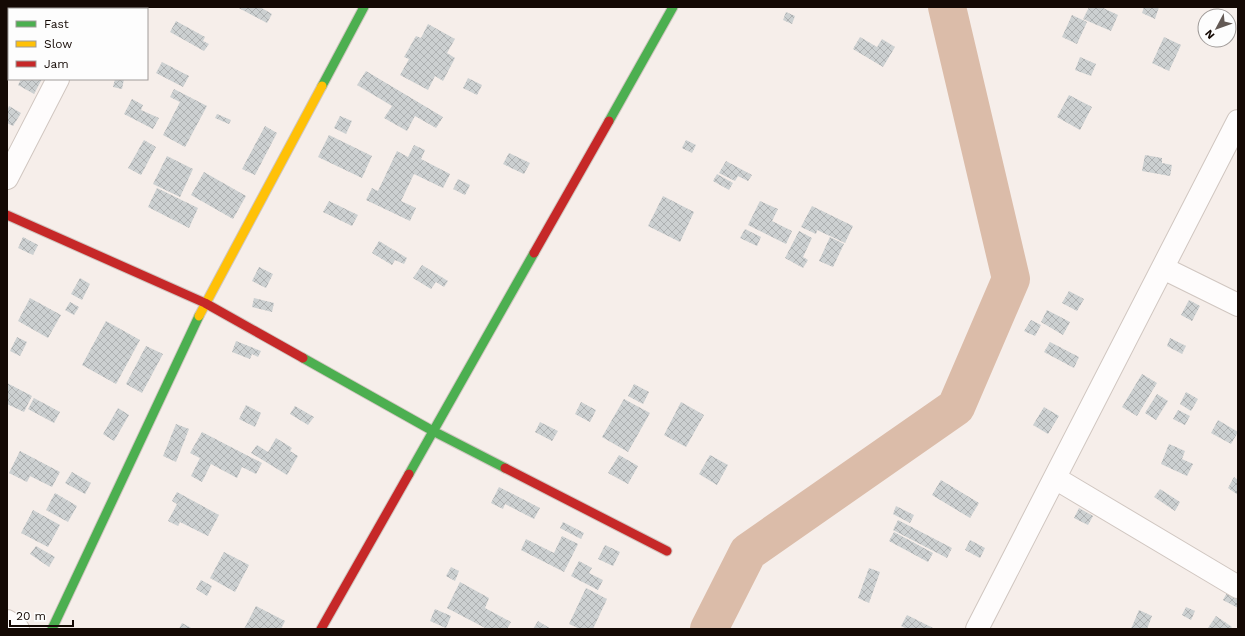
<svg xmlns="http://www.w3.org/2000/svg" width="1245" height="636" font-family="'Work Sans',sans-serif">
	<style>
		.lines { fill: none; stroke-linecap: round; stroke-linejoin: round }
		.river { stroke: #dbbca9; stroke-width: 38 }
		.building { fill: url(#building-cross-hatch) }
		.street-casing { stroke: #d0c6c0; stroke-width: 24 }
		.fast-casing { stroke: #d0c6c0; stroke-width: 11 }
		.slow-casing { stroke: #d0c6c0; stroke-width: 11 }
		.jam-casing { stroke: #d0c6c0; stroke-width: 11 }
		.street { stroke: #fefcfc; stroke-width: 22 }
		.fast { stroke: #4caf50; stroke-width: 9 }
		.slow { stroke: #ffc107; stroke-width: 9 }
		.jam { stroke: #c62828; stroke-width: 9 }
	</style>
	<defs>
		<pattern id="building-cross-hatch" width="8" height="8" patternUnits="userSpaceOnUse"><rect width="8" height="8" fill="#ccd0d1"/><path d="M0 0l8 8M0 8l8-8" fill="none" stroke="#aeb1b2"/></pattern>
	</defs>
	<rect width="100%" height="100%" fill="#f6eeea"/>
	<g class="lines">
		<path class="river" d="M709 629 748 552 956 407 1011 279 947 7"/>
	</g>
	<path class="building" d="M237 7H260L272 14 267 23Z
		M1089 7H1101L1118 15 1111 31 1083 19Z
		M1144 7H1159L1155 19 1142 13Z
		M786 12 795 16 792 24 783 20Z
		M1072 15 1087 22 1077 44 1062 37Z
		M176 21 205 37 203 41 209 44 204 51 170 32Z
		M428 24 455 39 447 53 455 58 443 81 435 76 428 90 400 75 409 59 404 57 416 36 421 38Z
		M860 37 877 47 882 39 895 47 883 67 853 49Z
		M1164 37 1181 45 1169 71 1152 63Z
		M7 48 9 49V62L7 66Z
		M1080 57 1096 64 1091 76 1075 70Z
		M162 62 189 76 183 87 156 73Z
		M366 71 443 117 436 128 415 116 407 131 384 118 392 106 357 85Z
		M468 78 482 85 477 95 463 88Z
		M21 79H42L34 94 18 85Z
		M115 79H124L122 89 113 87Z
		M174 89 207 106 185 147 163 135 180 102 170 97Z
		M1069 95 1092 107 1080 130 1057 117Z
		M132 99 143 105 141 110 159 118 153 129 124 114Z
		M9 106 21 113 13 126 7 123V111Z
		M217 114 231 120 229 124 215 118Z
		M340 116 352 121 346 134 334 128Z
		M265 126 277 133 255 175 242 169Z
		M329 135 372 156 362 178 318 157Z
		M144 140 156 147 141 175 128 168Z
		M686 140 696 145 692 153 682 148Z
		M414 145 425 150 421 159 450 174 443 188 414 174 401 201 416 208 410 221 366 200 372 188 378 191 397 151 408 157Z
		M509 153 530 163 524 174 503 164Z
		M1145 155 1162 158V163L1172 165 1170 176 1142 171Z
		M167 156 193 169 180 197 153 184Z
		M726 161 752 175 748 181 738 176 735 181 719 173Z
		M204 172 246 196 233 219 191 195Z
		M717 174 733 183 729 190 713 181Z
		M458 179 470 185 465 195 453 189Z
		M157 188 198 208 189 228 148 207Z
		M663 196 694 212 680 242 648 226Z
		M329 201 358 215 352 226 323 212Z
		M760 201 778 209 772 221 792 231 786 244 748 225Z
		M812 206 853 226 845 243 817 230 816 234 801 227Z
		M745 229 761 237 757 246 740 238Z
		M799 231 812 238 803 257 808 260 803 268 785 258Z
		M23 237 38 245 33 255 18 248Z
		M830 237 844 244 833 267 819 261Z
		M379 241 407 258 404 264 395 260 392 265 372 253Z
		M422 265 448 281 444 287 436 282 431 289 413 278Z
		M259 267 273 274 266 288 252 281Z
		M80 278 90 284 82 300 71 294Z
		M1069 291 1084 299 1077 311 1062 303Z
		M30 298 61 315 48 338 18 321Z
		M254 298 274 303 272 312 252 307Z
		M1189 300 1200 306 1192 321 1181 315Z
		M70 302 79 307 74 315 65 310Z
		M1047 310 1070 322 1063 335 1041 322Z
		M1031 320 1041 325 1035 336 1024 331Z
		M106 321 140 340 116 384 82 365Z
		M17 337 27 342 20 356 10 351Z
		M1170 338 1186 346 1182 354 1167 346Z
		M236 341 261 351 258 357 252 354 250 359 232 352Z
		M1050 342 1079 357 1074 368 1044 352Z
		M146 346 163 354 142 393 126 384Z
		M1142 374 1157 383 1137 416 1122 407Z
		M7 383 32 396 24 412 7 404Z
		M634 384 649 392 643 404 628 396Z
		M1186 392 1198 399 1191 411 1180 404Z
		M1157 394 1168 401 1156 420 1145 413Z
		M34 398 60 412 54 423 28 409Z
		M624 399 650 413 628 452 602 437Z
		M581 402 596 410 590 422 575 414Z
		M681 402 704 415 686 447 664 435Z
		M246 405 261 413 255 427 239 419Z
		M295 406 314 417 308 425 290 414Z
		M1044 407 1059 416 1048 434 1033 425Z
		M118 408 129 415 114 441 103 434Z
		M1178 410 1190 416 1185 425 1173 419Z
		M1218 420 1238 432 1231 444 1211 433Z
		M540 422 558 431 552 441 535 432Z
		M176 424 189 429 176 462 163 456Z
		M202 432 262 463 256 474 242 467 237 478 211 464 202 482 191 476 200 458 190 453Z
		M276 438 292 448 290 451 298 456 287 475 251 453 257 445 268 452Z
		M1169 444 1185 451 1182 459 1193 464 1187 476 1161 464Z
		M20 451 60 472 52 487 30 476 27 482 9 473Z
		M619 455 638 466 628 484 608 473Z
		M710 455 728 465 717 485 699 474Z
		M72 472 91 483 85 494 65 483Z
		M1234 477 1238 480V495L1228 488Z
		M941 480 979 503 970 518 932 495Z
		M499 487 540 508 534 519 505 504 503 509 491 503Z
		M1160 489 1180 502 1175 511 1154 497Z
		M177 492 219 515 208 536 180 522 178 526 168 521 177 504 172 501Z
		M55 493 77 506 68 522 46 510Z
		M896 506 914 515 910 523 893 514Z
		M1079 508 1093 516 1088 525 1074 518Z
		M33 510 60 525 48 547 21 533Z
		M898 520 952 548 947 558 893 530Z
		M563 522 584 533 581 539 560 528Z
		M894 532 933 553 928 562 889 541Z
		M562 536 578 544 564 572 521 550 526 539 554 553Z
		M970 540 985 548 980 558 965 550Z
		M605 545 620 552 613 566 598 559Z
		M36 546 55 557 49 567 30 554Z
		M224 552 249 565 235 592 210 578Z
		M579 561 592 568 589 573 603 580 598 590 571 576Z
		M451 567 459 571 455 581 446 576Z
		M869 568 880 572 869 603 858 598Z
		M201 580 212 586 207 596 196 589Z
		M460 582 489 598 485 608 511 622 507 629H487L447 608Z
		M586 588 607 599 593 629H580L569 624Z
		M1229 589 1238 594V608L1223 600Z
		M256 606 285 621 281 629H244Z
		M1186 607 1195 611 1191 620 1182 615Z
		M435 609 451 616 446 628 430 621Z
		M1139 610 1152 616 1147 629H1131Z
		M907 615 935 629H907L901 626Z
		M1216 616 1232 627 1230 629 1208 628Z
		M538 621 551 629H533Z
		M182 623 193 629H179Z"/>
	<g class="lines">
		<g class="street-casing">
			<path id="street" d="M94 9 95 7
				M7 178 58 79
				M1163 268 1238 305
				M1055 478 1238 587
				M7 621 18 629
				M977 629 1238 121"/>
		</g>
		<g class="fast-casing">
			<path id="fast" d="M322 86 364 7
				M609 121 673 7
				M303 358 433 431 505 468
				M409 474 534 253
				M52 629 199 316"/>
		</g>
		<g class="slow-casing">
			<path id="slow" d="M199 316 322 86"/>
		</g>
		<g class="jam-casing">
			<path id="jam" d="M7 215 205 303 303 358
				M534 253 609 121
				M505 468 667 551
				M321 629 409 474"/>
		</g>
		<use href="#street" class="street"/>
		<use href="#fast" class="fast"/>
		<use href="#slow" class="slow"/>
		<use href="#jam" class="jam"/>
	</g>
	<rect width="1245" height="636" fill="none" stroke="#140904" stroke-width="16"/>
	<rect x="8" y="8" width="140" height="72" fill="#fdfdfd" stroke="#a09b99"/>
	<rect x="16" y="21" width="20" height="6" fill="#4caf50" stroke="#a09b99"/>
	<text x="44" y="28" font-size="12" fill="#140904">Fast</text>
	<rect x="16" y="41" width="20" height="6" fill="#ffc107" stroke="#a09b99"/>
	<text x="44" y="48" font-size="12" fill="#140904">Slow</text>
	<rect x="16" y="61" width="20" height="6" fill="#c62828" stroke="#a09b99"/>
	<text x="44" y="68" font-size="12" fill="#140904">Jam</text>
	<g transform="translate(1217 28) rotate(229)"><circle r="19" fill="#fdfdfd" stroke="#a09b99"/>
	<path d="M0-3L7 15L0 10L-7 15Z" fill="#635954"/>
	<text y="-6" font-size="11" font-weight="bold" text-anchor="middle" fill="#140904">N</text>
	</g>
	<path d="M10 620v6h63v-6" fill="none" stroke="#140904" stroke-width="2"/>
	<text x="16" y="620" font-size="12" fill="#140904" stroke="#fdfdfd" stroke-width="3" paint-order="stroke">20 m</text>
</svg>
